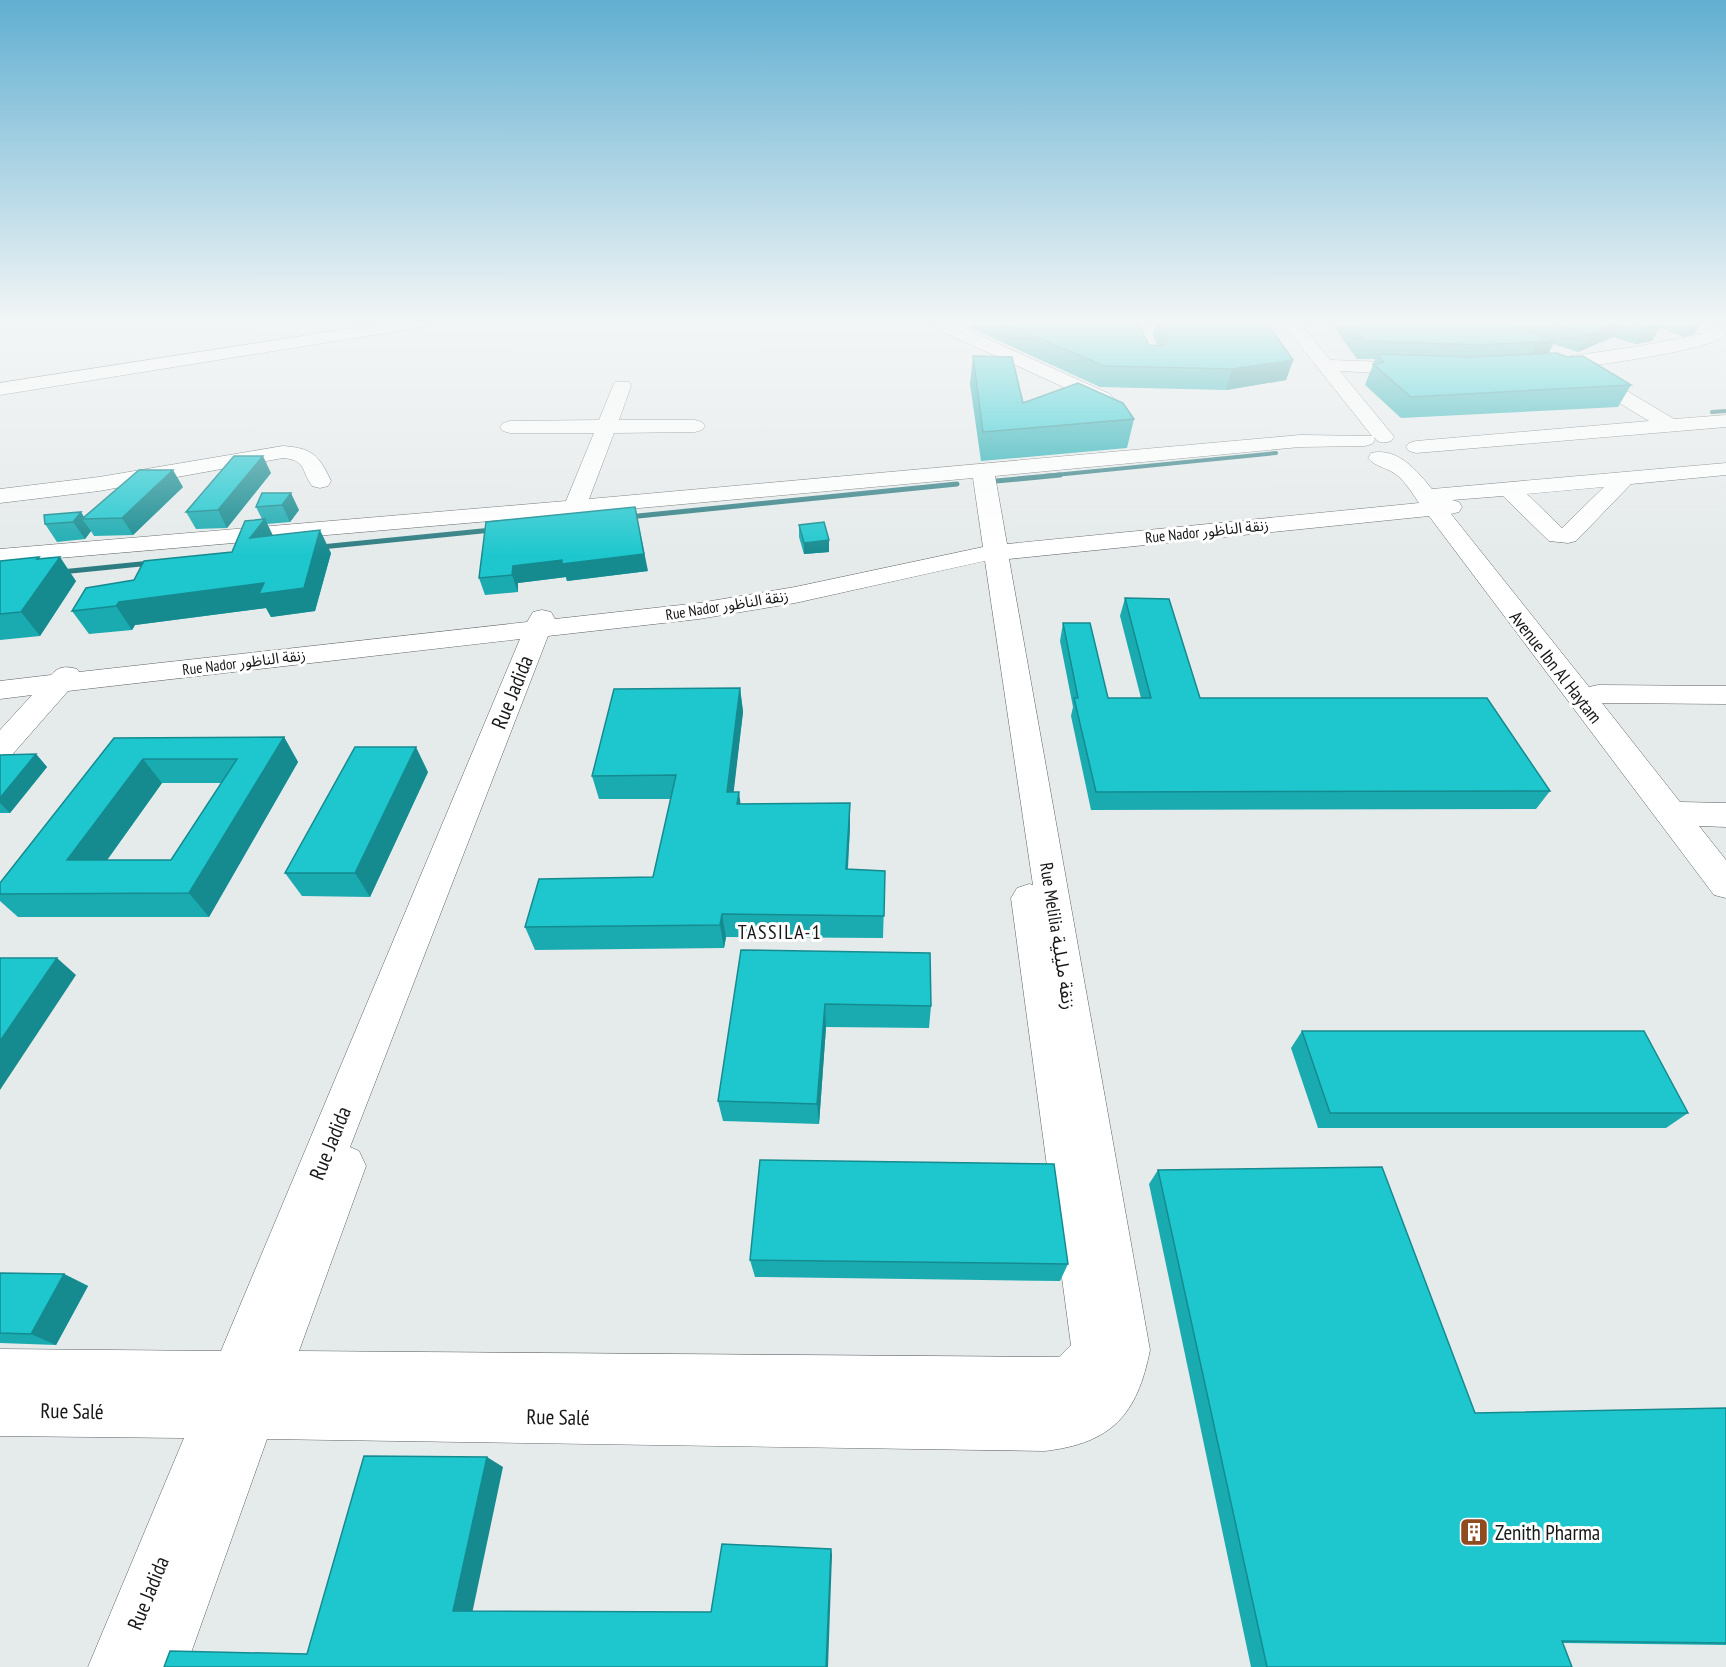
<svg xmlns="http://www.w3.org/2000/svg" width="1726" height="1667" font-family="'PT Sans Narrow','Noto Sans Arabic',sans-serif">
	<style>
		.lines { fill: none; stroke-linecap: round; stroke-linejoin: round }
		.stream-far1 { stroke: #2d7c81; stroke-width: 4 }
		.stream { stroke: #2d7c81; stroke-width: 5 }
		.minor-casing { stroke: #5f6363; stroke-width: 1 }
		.minor { fill: #fff; fill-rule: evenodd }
		.wall { fill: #1aabb1; fill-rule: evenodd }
		.shaded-wall { fill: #158b90 }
		.building { fill: #1ec7ce; stroke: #158b90; stroke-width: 1.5; fill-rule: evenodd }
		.labels { text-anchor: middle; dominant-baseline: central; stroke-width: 6; stroke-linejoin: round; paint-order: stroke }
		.far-street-label { font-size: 15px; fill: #161718; stroke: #fff }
		.street-label { font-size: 18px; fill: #161718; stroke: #fff }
		.neighbourhood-label { font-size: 20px; letter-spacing: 1.5px; fill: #161718; stroke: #fff }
		.near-street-label { font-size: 21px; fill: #161718; stroke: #fff }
		.near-poi-label { font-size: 21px; fill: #161718; stroke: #fff; text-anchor: start }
	</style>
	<rect width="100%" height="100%" fill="#e5eaea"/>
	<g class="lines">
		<path class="stream-far1" d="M1712 412 1726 411
			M1045 476 1276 453"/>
		<path class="stream" d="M996 481 1060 475
			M628 517 957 484
			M321 547 492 530
			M61 572 151 563"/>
		<g class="minor-casing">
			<path id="minor" d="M392 322H431L429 326 423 327 0 395V383Z
				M928 322H1026L1024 326 1018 327H961L1110 394 1113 398 1110 402H1096L941 331 938 327 930 326Z
				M1086 322H1310L1308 326 1303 327 1330 360 1416 363 1423 365 1425 369 1423 373 1416 375 1340 371 1391 433 1394 437 1391 441C1384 443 1379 444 1374 437L1375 440 1372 444 1365 446 1300 447 995 476 1007 544 1419 503C1413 494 1406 483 1398 476 1389 468 1375 467 1368 458L1371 453C1398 447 1417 471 1432 489L1726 463V475L1631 484 1576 541 1568 543 1549 541 1503 496 1452 500 1459 502 1462 507 1459 512 1451 514 1589 687 1598 685 1726 686V704L1602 703 1680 802 1726 803V827L1699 826 1726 860V898L1714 895 1429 516 1009 559 1150 1350C1137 1415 1112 1443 1045 1451L267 1439 186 1667H88L184 1438 0 1436V1349L221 1351 520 639 68 691 11 756 0 759V730L32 695 0 699V681L51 675C59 666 66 666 77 669L79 672 527 622 533 612 542 610 551 612 555 619 699 603 795 587 983 547 973 478 584 513 580 519 572 521 564 519 561 515 0 563V549L566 501 594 433H510L503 431 500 427 503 423 510 421 599 420 613 386 615 382H629L631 386 619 420H695L702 422 705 426 702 430 695 432 614 433 589 499 1300 435 1372 436 1287 329 1094 327 1088 326ZM1604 487 1562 528 1527 494ZM985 561 1033 885 1029 884 1017 888 1011 898 1071 1345 1059 1357 299 1351 366 1166 359 1151 350 1147 548 636 699 619 795 603Z
				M1676 322C1692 322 1715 321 1726 334 1713 352 1572 368 1543 372L1537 370 1534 366 1537 362 1543 360 1635 347 1702 334 1678 326Z
				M1585 368 1592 370 1674 419 1726 415V427L1416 453 1409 451 1406 447 1409 443 1416 441 1649 421 1578 378 1576 374 1578 370Z
				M283 446C312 448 319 455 331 481L328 486 320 488 312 486C301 470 306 460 283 458L99 491 0 503V489L99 477Z"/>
		</g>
		<use href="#minor" class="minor"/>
	</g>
	<path class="wall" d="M973 322H1138L1149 345H1157L1153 335 1156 322H1266L1293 360 1286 380 1226 390 1100 387 973 329Z
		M1334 322H1702L1694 334 1684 337 1660 328 1652 341 1635 344 1613 337 1578 352 1553 344 1549 353 1631 385 1618 407 1401 418 1365 385 1375 359H1357L1333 326Z
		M1706 322H1726V327Z
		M973 356 1023 403 1134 419 1127 448 981 461 970 384Z
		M271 473 227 528 196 529 186 512Z
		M183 487 133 535 94 536 91 531 85 539 57 542 45 524 81 512 84 517Z
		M262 493 299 510 290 522 267 524 273 536 331 553 315 611 271 617 266 608 135 625 132 630 89 634 72 611 134 580 232 552 262 519 256 507Z
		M486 522 648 571 567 581 566 577 518 583V592L485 595 479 578Z
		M799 525 829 540V552L804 554 799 537Z
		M40 559 76 581 40 636 0 640V561Z
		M1125 598 1200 698 1550 791 1536 809 1091 810 1071 716 1073 707 1060 641 1063 623 1108 698H1141L1120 616Z
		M740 688 743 712 733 792 740 804 850 827 848 869 885 871 883 938 726 937 724 948 535 950 525 927 653 877 671 799H599L592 776Z
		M284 737 298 762 209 917H18L0 901V883L114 738ZM162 783H221L171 860H107Z
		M36 754 47 767 10 813H0V755Z
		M428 772 370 897 302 896 285 873Z
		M741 950 931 1006 929 1028 826 1027 819 1124 723 1121 718 1101Z
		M1302 1031 1688 1113 1666 1128H1318L1291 1048Z
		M1158 1170 1475 1413 1726 1408V1645L1563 1643 1572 1667H1251L1149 1184Z
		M750 1260 1068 1264 1060 1281 755 1277Z
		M0 1273 64 1274 88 1286 56 1345 0 1343Z"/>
	<path class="shaded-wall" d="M1619 322H1622L1613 337 1578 352 1588 335Z
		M1693 322H1702L1694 334 1684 337Z
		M1662 324 1652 341 1635 344 1645 327Z
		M1555 340 1546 358 1528 360 1537 342Z
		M1293 360 1286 380 1226 390 1232 369Z
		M263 456 271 473 227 528 218 510Z
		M173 470 183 487 133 535 122 518Z
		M291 493 299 510 290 522 282 505Z
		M635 507 648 571 567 581 566 577 518 583V592L512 575 513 566 562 560Z
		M81 512 85 519H82L91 531 85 539 73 522Z
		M265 519 276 542 250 538Z
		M320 530 331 553 315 611 271 617 266 608 135 625 132 630 116 606 119 602Z
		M829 540V552L804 554V543Z
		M39 557 50 571 60 557 76 581 40 636 21 612 37 559Z
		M740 688 743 712 731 815 727 792Z
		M284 737 298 762 209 917 189 893Z
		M416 747 428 772 370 897 355 873Z
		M36 754 47 767 10 813 0 803V798Z
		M143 759 162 783 90 884 67 860Z
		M739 792 742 815 737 804Z
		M850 803V827L846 892V869Z
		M722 914 726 937 724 948 720 925Z
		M57 958 76 975 0 1090V1041Z
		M825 1004 826 1027 819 1124 817 1104Z
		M64 1274 88 1286 56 1345 31 1334Z
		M487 1457 503 1467 472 1614 453 1611Z
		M831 1549 832 1555 828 1667H826Z"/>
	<path class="building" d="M1002 322H1138L1149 345 1163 346 1168 339 1160 322H1266L1293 360 1232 369 1104 366Z
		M1349 322H1500L1555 340 1537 342 1480 345 1364 341Z
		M1549 322H1619L1588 335Z
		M1628 322H1654L1662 324 1645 327Z
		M1557 353 1567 357 1583 356 1631 385 1411 397 1373 364 1384 363 1377 354 1471 357Z
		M973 356 1012 357 1023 403 1078 383 1123 403 1134 419 983 432Z
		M234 456H263L218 510 186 512Z
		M139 470H173L122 518 82 519Z
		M262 493H291L282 505 256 507Z
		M635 507 644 554 562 564V560L513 566 512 575 479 578 486 522Z
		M81 512 73 522 45 524 44 515Z
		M265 519 250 538 320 530 304 588 259 594 264 583 119 602 116 606 72 611 86 588 134 580 144 561 232 552 245 521Z
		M824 522 829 540 804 543 799 525Z
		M39 557 37 559 60 557 21 612 0 614V561Z
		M1125 598 1169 599 1200 698H1487L1550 791 1096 792 1074 698H1078L1063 623H1090L1108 698H1151Z
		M740 688 727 792H739L737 804 850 803 846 869 885 871 884 916 722 914 720 925 525 927 539 879 653 877 676 775 592 776 614 689Z
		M284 737 189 893 0 894V883L114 738ZM143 759H237L171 860H67Z
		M355 747H416L355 873H285Z
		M36 754 0 798V755Z
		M741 950 930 953 931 1006 825 1004 817 1104 718 1101Z
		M0 958H57L0 1041Z
		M1302 1031H1644L1688 1113H1330Z
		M760 1160 1054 1164 1068 1264 750 1260Z
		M1382 1167 1475 1413 1726 1408V1643L1562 1641 1572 1667H1267L1158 1170Z
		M0 1273 64 1274 31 1334 0 1333Z
		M364 1456 487 1457 453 1611 711 1612 722 1544 831 1549 826 1667H164L170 1651 307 1654Z"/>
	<linearGradient id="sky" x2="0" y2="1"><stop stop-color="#61afd1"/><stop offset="0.58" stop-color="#f3f6f6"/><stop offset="1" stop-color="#f3f6f6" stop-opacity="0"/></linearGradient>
	<rect width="1726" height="555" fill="url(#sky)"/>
	<defs>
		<g id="building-square" transform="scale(1.5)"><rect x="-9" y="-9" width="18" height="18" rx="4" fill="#904c21" stroke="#fff"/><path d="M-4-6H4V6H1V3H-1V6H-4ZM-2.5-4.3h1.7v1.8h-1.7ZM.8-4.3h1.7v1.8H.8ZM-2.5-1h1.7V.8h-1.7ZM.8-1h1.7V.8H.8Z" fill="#fff"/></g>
	</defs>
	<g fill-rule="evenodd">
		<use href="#building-square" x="1474" y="1532"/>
	</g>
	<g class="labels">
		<g class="far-street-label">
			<text transform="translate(1207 531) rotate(-6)">Rue Nador زنقة الناظور</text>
			<text transform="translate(727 605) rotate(-9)">Rue Nador زنقة الناظور</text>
			<text transform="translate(244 662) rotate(-7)">Rue Nador زنقة الناظور</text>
		</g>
		<g class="street-label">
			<text transform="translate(1556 667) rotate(52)">Avenue Ibn Al Haytam</text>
			<text transform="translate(1058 936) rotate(81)">Rue Melilia زنقة مليلية</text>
		</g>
		<g class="neighbourhood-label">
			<text x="780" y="932">TASSILA-1</text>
		</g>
		<g class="near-street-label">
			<text transform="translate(512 692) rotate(-68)">Rue Jadida</text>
			<text transform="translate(330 1143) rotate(-68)">Rue Jadida</text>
			<text transform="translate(72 1411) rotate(1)">Rue Salé</text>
			<text transform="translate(558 1417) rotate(1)">Rue Salé</text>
			<text transform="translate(148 1593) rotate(-68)">Rue Jadida</text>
		</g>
		<g class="near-poi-label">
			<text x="1495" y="1532">Zenith Pharma</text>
		</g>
	</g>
</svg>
